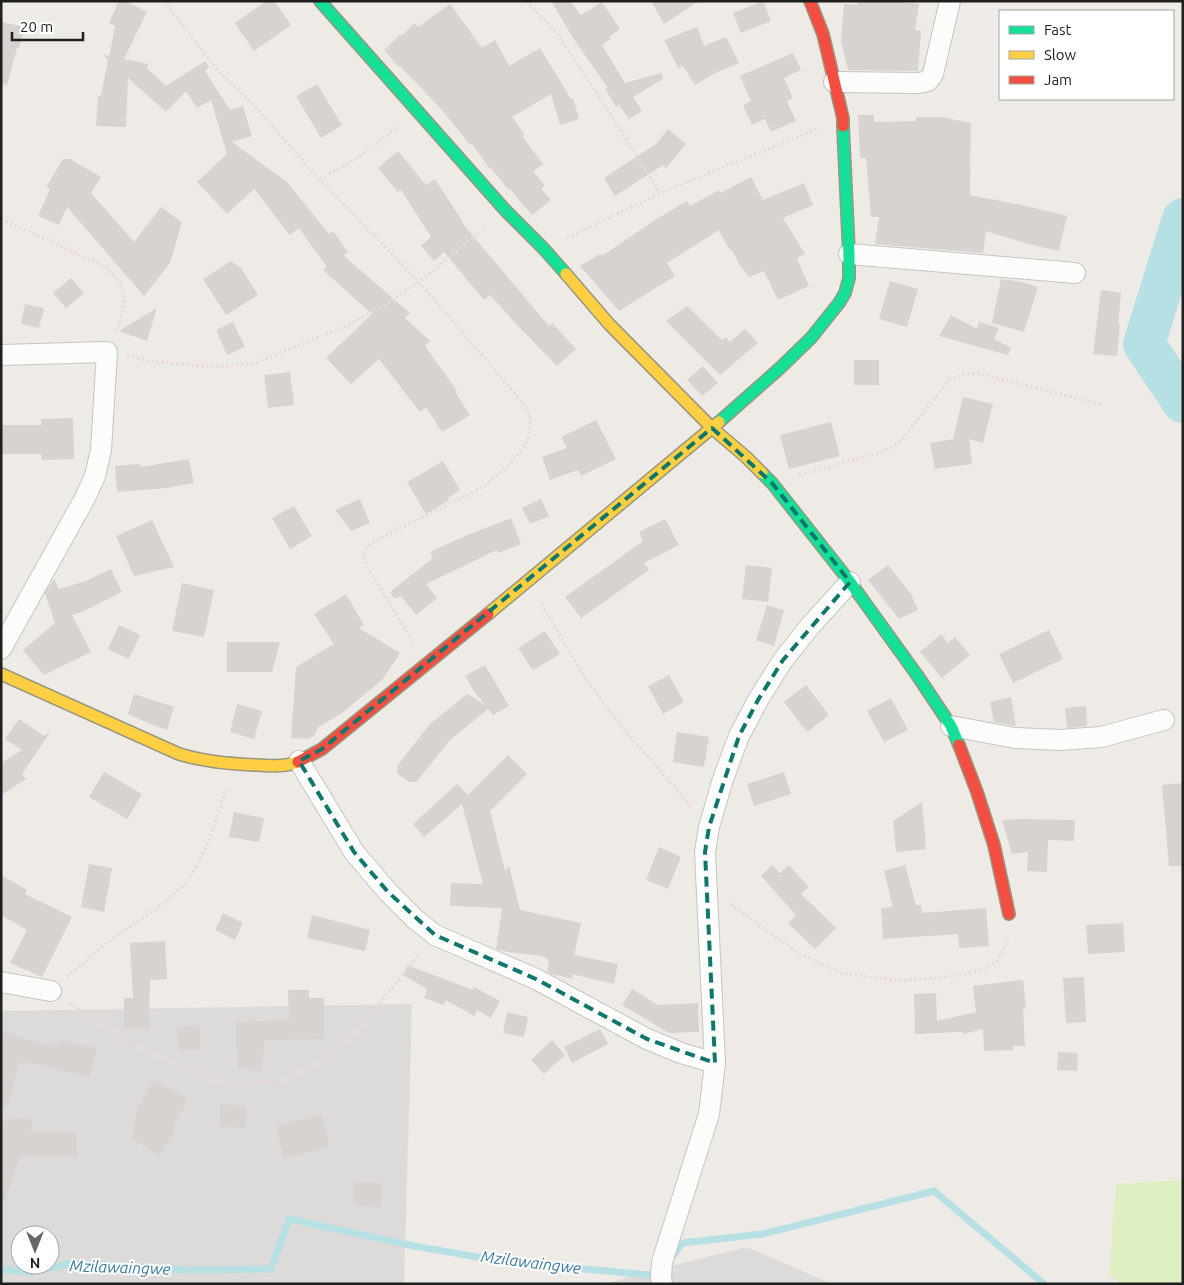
<svg xmlns="http://www.w3.org/2000/svg" width="1184" height="1285" font-family="Ubuntu,sans-serif">
	<style>
		.residential { fill: #dddbd9; fill-rule: evenodd }
		.grass { fill: #dfeec3 }
		.lines { fill: none; stroke-linecap: round; stroke-linejoin: round }
		.stream { stroke: #b7e0e4; stroke-width: 7 }
		.river { stroke: #b7e0e4; stroke-width: 42 }
		.building { fill: #d6d3d0 }
		.street-casing { stroke: #c6c5c3; stroke-width: 22 }
		.fast-casing { stroke: #99977e; stroke-width: 14 }
		.slow-casing { stroke: #99977e; stroke-width: 14 }
		.jam-casing { stroke: #99977e; stroke-width: 14 }
		.path { stroke: #ebd9d9; stroke-width: 3; stroke-dasharray: 2.5 2.5; stroke-linecap: butt }
		.street { stroke: #fcfcfb; stroke-width: 20 }
		.fast { stroke: #16e098; stroke-width: 11 }
		.slow { stroke: #ffcf43; stroke-width: 11 }
		.jam { stroke: #f24e42; stroke-width: 11 }
		.marked { fill: none; stroke: #0f766e; stroke-width: 4; stroke-dasharray: 10 6; stroke-linejoin: round }
		.labels { text-anchor: middle; dominant-baseline: central; stroke-width: 4; stroke-linejoin: round; paint-order: stroke }
		.water-label { font-size: 16px; font-style: italic; fill: #3a7aa0; stroke: #fff }
	</style>
	<rect width="100%" height="100%" fill="#eeebe7"/>
	<path class="residential" d="M412 1004 404 1284H1V1011ZM20 1235H50V1265H20Z
		M747 1247 832 1284H605L643 1273Z"/>
	<path class="grass" d="M1183 1178V1284H1123L1109 1275 1116 1184 1180 1180Z"/>
	<g class="lines">
		<path class="stream" d="M671 1259 682 1243 762 1234 934 1191 1044 1284
			M1 1270 30 1272 72 1263 189 1270 271 1269 289 1219 414 1246 500 1261 660 1276"/>
		<path class="river" d="M1183 219 1144 344 1183 402"/>
	</g>
	<path class="building" d="M119 1H125L147 12 124 59 148 64 147 68 166 86 205 61 209 67 205 71 230 110 243 106 252 136 232 142 287 182 329 234 333 231 348 252 343 255 410 313 405 318 430 341 425 346 457 391 455 392 470 415 442 432 426 407 420 412 379 359 351 384 326 358 372 314 323 270 327 267 299 228 290 235 254 189 227 214 197 182 227 154 211 100 197 108 186 91 166 112 128 78 126 127 96 126 98 96H101L108 60 102 54 109 56 115 26 109 23Z
		M266 1H274L291 25 254 51 235 23Z
		M551 1H570L581 15 602 2 620 29 609 37 611 39 602 45 625 83 661 73 663 79 633 97 642 111 629 119 619 105 616 107 605 89 608 88 573 38Z
		M651 1H699L664 24Z
		M763 1 771 21 741 33 733 13Z
		M857 1H896L919 4 915 30 921 31 918 71 848 70 841 42 844 4 857 5Z
		M450 4 482 48 495 40 509 66 540 48 571 99 573 98 579 119 560 125 551 94 512 117 525 135 522 136 543 164 533 171 545 185 541 189 551 200 532 215 510 189H508L491 168 490 169 472 144 470 145 442 110 400 66 399 67 384 50 400 35 401 36 415 23 418 27Z
		M1 22 25 27 19 48H17L7 85 1 84Z
		M697 27 704 46 726 37 739 63 713 74 695 85 683 66 678 68 664 40Z
		M793 53 801 70 784 78 793 98 787 101 796 121 771 132 765 119 752 125 743 105 751 101 740 76Z
		M317 84 342 125 321 138 296 96Z
		M858 115H874V122L916 121V117H942L971 123 970 195 1026 206 1067 216 1059 251 1028 244 986 231 983 253 875 244 879 217H871L866 158H860Z
		M668 129 686 144 666 168 663 165 615 196 604 178 656 144Z
		M398 151 426 185 435 179 463 222 462 223 549 326 552 323 576 349 557 366 518 326 490 295 484 300 444 252 434 261 421 246 431 237 401 190 398 192 378 168Z
		M63 159H70L101 177 91 193 134 242 161 207 182 222 170 263 144 296 67 207 59 225 38 216 50 189 46 187Z
		M751 177 763 200 804 183 813 205 783 218 805 254 797 259 809 286 778 300 764 271 749 277 738 262 733 251H731L722 237 719 230 667 263 675 276 619 311 580 266 600 254 602 256 655 220 687 201 690 206 719 190 721 193Z
		M231 261 241 268 258 295 226 315 203 279Z
		M71 278 84 293 66 308 53 293Z
		M1001 279 1021 282 1038 287 1024 332 992 323Z
		M890 281 918 289 907 327 879 319Z
		M1101 290 1121 293 1118 324H1120L1117 356 1093 354Z
		M25 304 44 308 39 328 21 324Z
		M687 306 722 340 726 337 730 342 745 329 758 343 720 375 666 321Z
		M157 308 147 341 119 331Z
		M951 315 977 329 979 322 999 328 994 339 1011 348 1008 355 939 336Z
		M233 322 245 347 227 355 216 330Z
		M854 360H879V385H854Z
		M703 366 718 383 702 396 687 380Z
		M290 372 294 405 268 408 264 375Z
		M963 397 993 404 983 443 969 439 972 464 935 469 930 443 953 439Z
		M73 418 74 459 42 460 41 454H1V425H41V419Z
		M596 420 616 459 581 476 578 470 550 480 542 457 567 448 561 437Z
		M831 422 840 456 789 469 780 435Z
		M189 459 194 483 167 488 117 492 115 466 140 464 141 467Z
		M443 461 460 490 448 498 449 500 426 514 407 482Z
		M360 499 370 523 351 531 335 510Z
		M541 499 549 516 530 524 522 508Z
		M294 506 312 536 290 549 272 518Z
		M511 518 521 544 498 553 497 550 426 584 437 598 416 615 401 596 394 599 390 592 433 558 430 552 465 536Z
		M665 519 679 545 644 563 649 570 581 618 565 597 643 541 639 532Z
		M152 520 174 567 134 576 116 536Z
		M746 565 772 568 768 602 742 599Z
		M888 565 911 594 918 610 899 619 868 580Z
		M111 569 122 592 82 612 72 615 91 652 44 675 23 650 55 623 45 593 54 579 59 589 86 581Z
		M182 583 214 590 204 637 172 631Z
		M346 594 364 625 359 628 400 653 383 679 342 713 317 728 316 733 313 736 307 739 291 738 296 667 334 644 314 614Z
		M767 605 784 610 774 646 756 640Z
		M119 625 140 635 129 659 108 649Z
		M1049 630 1063 659 1013 683 999 654Z
		M545 631 560 654 533 670 518 648Z
		M941 634 948 643 955 637 970 655 942 678 920 652Z
		M227 642H280L272 672H227Z
		M485 665 509 706 493 715 488 709 450 740 416 782H409L397 773V766L430 724 467 694 485 705 473 690 465 676Z
		M669 675 684 702 663 714 648 686Z
		M806 685 829 715 807 732 784 702Z
		M134 694 174 707 167 730 153 725 128 714Z
		M1011 697 1016 726 994 722 990 702Z
		M891 698 908 730 884 742 867 711Z
		M237 704 262 711 254 739 230 732Z
		M1086 706 1087 726 1067 728 1065 708Z
		M19 719 44 736 51 731 22 774 26 779 1 795V763L22 750 5 739Z
		M677 732 709 737 704 767 673 762Z
		M508 755 527 774 490 811 505 870H507L508 866H509L520 910 581 923 574 955 618 964 614 984 571 974 574 979 551 974 547 971 549 960 542 956 502 951 496 949 502 908 450 906 451 883 483 884 462 804 424 837 413 824 457 784 468 795Z
		M104 772 142 794 127 819 89 797Z
		M784 772 791 794 754 806 747 784Z
		M1183 783V866H1169L1162 785Z
		M922 802 926 849 896 852 893 821Z
		M234 812 264 818 259 842 229 837Z
		M1022 819 1075 820 1074 841 1048 840 1047 872 1027 871 1028 852 1012 854 1002 820Z
		M659 847 681 857 668 889 646 880Z
		M89 864 112 868 104 912 81 907Z
		M772 865 780 873 789 865 809 887 801 894 836 928 815 949 788 923 796 915 761 876Z
		M905 865 916 905H921L922 913 986 908 989 946 959 948 958 934 883 939 881 908 893 907 884 871Z
		M1 875 27 890 25 894 72 917 42 977 10 963 27 930 1 915Z
		M223 913 243 923 235 940 215 930Z
		M312 915 370 930 365 951 307 938Z
		M1123 923 1125 952 1088 954 1086 925Z
		M165 941 167 979 150 980 149 1029H124V998H133L130 943Z
		M407 965 473 990 474 987 500 1001 491 1018 477 1010 474 1016 446 1000 444 1005 424 998 427 989 403 975Z
		M1084 977 1086 1022 1066 1023 1063 978Z
		M1023 980 1026 1008 1023 1009 1025 1046H1013V1050L984 1051 983 1029 963 1034V1032L915 1034 914 994 936 993 937 1021 976 1012 973 986Z
		M632 989 658 1005 698 1003 699 1032 669 1033 622 1005Z
		M288 990H309V998H324V1039L265 1040 261 1071 238 1068 239 1062H237L236 1022 289 1020Z
		M507 1012 528 1017 524 1037 503 1033Z
		M199 1026 201 1049 179 1051 176 1027Z
		M600 1029 608 1044 572 1063 564 1047Z
		M1 1031 49 1046 50 1042 60 1044 61 1040 97 1048 89 1078 24 1061 23 1063 19 1062 8 1107 1 1106Z
		M552 1040 565 1055 544 1074 531 1060Z
		M1058 1052 1078 1053 1077 1071 1057 1070Z
		M154 1080 188 1100 172 1127 175 1129 160 1155 132 1139 138 1107Z
		M221 1104 247 1107 245 1128 219 1126Z
		M322 1114 330 1147 284 1159 276 1126Z
		M10 1117 32 1119 31 1132H77V1157H19L5 1201 1 1200V1121L9 1122Z
		M354 1181 382 1183 381 1207 353 1205Z"/>
	<g class="lines">
		<g class="street-casing">
			<path id="street" d="M834 82 918 83 928 81 933 74 950 1
				M849 254 1075 273
				M1 355 107 352 101 450 95 476 85 498 1 649
				M951 726 1015 738 1060 740 1101 737 1164 720
				M299 761 354 852 388 892 415 919 435 935 536 979 647 1039 681 1053 715 1063
				M1 982 51 991
				M662 1284 661 1276 662 1262 709 1114 715 1063 705 852 709 827 723 779 739 736 758 700 783 660 811 625 850 582"/>
		</g>
		<g class="fast-casing">
			<path id="fast" d="M320 1 506 211 544 249 566 274
				M719 422 779 369 811 338 839 303 845 293 849 278V254L843 126
				M762 473 772 483 850 582 917 675 951 726 959 745"/>
		</g>
		<g class="slow-casing">
			<path id="slow" d="M566 274 609 324 712 428 746 457 762 473
				M488 614 719 422
				M1 674 179 754C205 762 229 764 256 765 270 766 284 767 298 762"/>
		</g>
		<g class="jam-casing">
			<path id="jam" d="M810 1 823 34 843 118V126
				M959 745 977 792 994 845 1009 914
				M298 762 322 749 488 614"/>
		</g>
		<path class="path" d="M164 1 219 72 255 106 319 179 419 282 523 403 530 416V432L524 447 510 464 483 487 371 543C362 554 363 556 368 568L413 642
			M526 1 555 31 598 95 660 193
			M320 179 356 159 397 127
			M1 219 106 267 121 283 124 297 121 319 115 333
			M567 238 660 193 817 129
			M127 356 157 362 214 367 258 362 346 326 385 305 419 282 486 227
			M799 475 885 451 896 444 905 436 949 380 963 374 977 373 1103 405
			M541 604 586 679 620 725 692 807
			M730 904 798 953 841 973 900 981 956 976 980 971 997 962 1007 943V939
			M67 977 112 939 159 907 188 882 208 843 226 789
			M69 1003 136 1046 200 1076 235 1085 279 1082 323 1061 358 1030 421 952"/>
		<use href="#street" class="street"/>
		<use href="#fast" class="fast"/>
		<use href="#slow" class="slow"/>
		<use href="#jam" class="jam"/>
	</g>
	<path class="marked" d="M712 428 772 483 850 582 783 660 758 700 739 736 709 827 705 852 715 1063 647 1039 536 979 435 935 388 892 354 852 299 761 322 749Z"/>
	<g class="labels">
		<g class="water-label">
			<text transform="translate(531 1262) rotate(7)">Mzilawaingwe</text>
			<text transform="translate(120 1267) rotate(2)">Mzilawaingwe</text>
		</g>
	</g>
	<rect width="1184" height="1285" fill="none" stroke="#1f1f1f" stroke-width="5"/>
	<rect x="999" y="10" width="175" height="90" fill="#ffffff" stroke="#a5a5a5"/>
	<rect x="1009" y="26" width="25" height="8" fill="#16e098" stroke="#a5a5a5"/>
	<text x="1044" y="35" font-size="15" fill="#1f1f1f">Fast</text>
	<rect x="1009" y="51" width="25" height="8" fill="#ffcf43" stroke="#a5a5a5"/>
	<text x="1044" y="60" font-size="15" fill="#1f1f1f">Slow</text>
	<rect x="1009" y="76" width="25" height="8" fill="#f24e42" stroke="#a5a5a5"/>
	<text x="1044" y="85" font-size="15" fill="#1f1f1f">Jam</text>
	<g transform="translate(35 1250) rotate(180)"><circle r="24" fill="#ffffff" stroke="#a5a5a5"/>
	<path d="M0-4L9 19L0 12L-9 19Z" fill="#676665"/>
	<text y="-8" font-size="14" font-weight="bold" text-anchor="middle" fill="#1f1f1f">N</text>
	</g>
	<path d="M12 32v8h71v-8" fill="none" stroke="#1f1f1f" stroke-width="2.5"/>
	<text x="20" y="32" font-size="15" fill="#1f1f1f" stroke="#ffffff" stroke-width="4" paint-order="stroke">20 m</text>
</svg>
